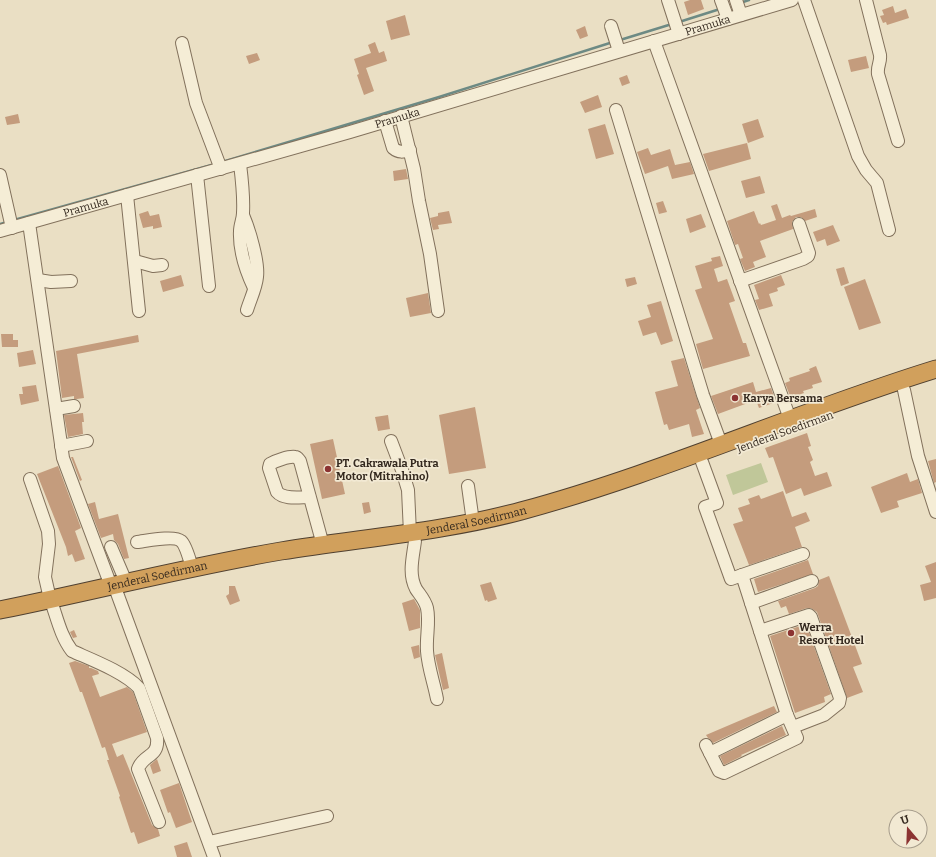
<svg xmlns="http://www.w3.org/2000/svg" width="936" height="857" font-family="Bitter,serif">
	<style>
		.green { fill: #c0c799 }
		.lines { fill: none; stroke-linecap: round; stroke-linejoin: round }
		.stream { stroke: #6d8a84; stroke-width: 2.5 }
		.building { fill: #c49c7d }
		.minor-casing { stroke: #82715c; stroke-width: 14 }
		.highway-casing { stroke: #504030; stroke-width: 19 }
		.minor { stroke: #f5edd6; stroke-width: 12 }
		.highway { stroke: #d1a05c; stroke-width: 17 }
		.poi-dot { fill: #8c3332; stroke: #f2e9d3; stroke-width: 1.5 }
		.labels { text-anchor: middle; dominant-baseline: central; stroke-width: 3.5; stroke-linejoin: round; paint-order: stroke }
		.street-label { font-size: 11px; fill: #34291f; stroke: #f2e9d3 }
		.poi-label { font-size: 11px; font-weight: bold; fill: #34291f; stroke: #f2e9d3; text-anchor: start }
	</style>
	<rect width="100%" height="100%" fill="#eadfc4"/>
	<path class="green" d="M761 463 768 482 733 495 726 475Z"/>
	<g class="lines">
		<path class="stream" d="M740 3 749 0
			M679 22 720 9
			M620 40 672 24
			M222 162 439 97 613 42
			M14 220 215 164
			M0 224 7 222"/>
	</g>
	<path class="building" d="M690 0H701L704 9 688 15 684 2Z
		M893 6 895 13 906 9 909 18 887 25 886 22 883 23 880 16 884 15 882 10Z
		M405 15 410 35 391 40 386 21Z
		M585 26 588 36 580 39 576 30Z
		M375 42 379 53 384 51 387 61 366 68 374 91 364 95 357 75 359 74 354 59 371 53 368 45Z
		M257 53 260 60 249 64 246 56Z
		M866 56 869 68 851 72 848 60Z
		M627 75 630 83 622 86 619 78Z
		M598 95 602 107 585 113 580 102Z
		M18 114 20 123 7 125 5 117Z
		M758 119 764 137 748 143 742 124Z
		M605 124 614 154 596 159 588 129Z
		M747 143 751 159 709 171 703 154Z
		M648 148 651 155 670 149 675 165 690 162 694 174 672 179 668 166 645 174 637 152Z
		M406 169 408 179 394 181 393 171Z
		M760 176 765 193 746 198 741 181Z
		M663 201 667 212 659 214 656 203Z
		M777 204 782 218 790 215 791 216 815 209 817 217 805 221 801 217H796L792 222 793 229 760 241 766 257 753 262 755 267 745 271 740 259 743 258 738 244 735 245 727 221 754 211 759 224 760 223 761 225 776 220 771 206Z
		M148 211 150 216 159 214 162 227 153 229V226L143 228 139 214Z
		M449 211 452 223 438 225 439 229 433 230 430 218 438 216V213Z
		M701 214 706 227 690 233 686 219Z
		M833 225 840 241 827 246 825 239 817 242 813 232Z
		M720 256 723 266 714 269 718 282 727 279 735 301 729 303 743 343H746L750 356 703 369 696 344 713 339 695 290 702 288 695 266 712 261 711 258Z
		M844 267 849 283 841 286 836 269Z
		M181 275 184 286 163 292 160 281Z
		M781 275 785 285 777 288 778 291 769 294 773 306 759 310 755 300 759 299 754 285Z
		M635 277 637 284 627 287 625 279Z
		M865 279 881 323 859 330 844 287Z
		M428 293 431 313 410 317 406 298Z
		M661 301 673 341 661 345 656 332 643 336 638 321 651 317 647 305Z
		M1 334H13V340H18V347H2Z
		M138 335 139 342 77 354 84 398 77 399H74V396L62 398 56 351Z
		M33 350 36 364 19 367 17 353Z
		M684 358 700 408 696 410 704 434 692 437 689 424 669 430 667 424 664 425 655 392 678 386 671 361Z
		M816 366 822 382 812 385 813 388 803 391 804 393 795 396 794 394 790 396 785 383 790 381 789 378 810 371 809 369Z
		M753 382 756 392 771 388 776 402 759 408 756 400 718 414 711 396Z
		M36 385 39 401 21 405 19 394H23L22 387Z
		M475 407 486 468 449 474 439 415Z
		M83 413 84 422H82L83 434 68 437 64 415Z
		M388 415 390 429 378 431 375 417Z
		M807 433 811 446 808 447 813 460 810 462 815 476 827 472 832 486 804 496 801 488 786 494 773 457 769 458 765 448Z
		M333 439 345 494 322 499 310 444Z
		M71 457H73L82 480 80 481Z
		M936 459V482L934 483 928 461Z
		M58 466 81 528 75 531 85 559 75 562 72 554 68 556 66 547 37 474Z
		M907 473 910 482 918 479 922 493 897 501 899 507 881 513 871 487Z
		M783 491 792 517 806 512 810 521 795 527 802 547 749 565 733 524 743 521 738 508 750 504 748 499 759 495 761 499Z
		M95 502 99 519 118 514 129 558 124 559 118 544 114 540 113 534 101 538 88 504Z
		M369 502 371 512 364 514 362 503Z
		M808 560 813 574 758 592 754 579Z
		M936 562V598L924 601 920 585 931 582 925 566Z
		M829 576 862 664 853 667 863 692 847 698 817 612 811 608H807L789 614 786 606 781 608 778 601 815 588 818 586 819 580Z
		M491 582 497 599 488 602 487 600 485 601 480 585Z
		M229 586H235L240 601 230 605 226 596 229 594Z
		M414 599 420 610V628L409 631 402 603Z
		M806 624 831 694 824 697 825 702 795 713 770 636Z
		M74 630 77 637 73 638 70 632Z
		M419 645 420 657 414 659 411 647Z
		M442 653 449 688 443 690 435 655Z
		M75 661 89 666V668H91L98 671 99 674 92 676 100 697 127 687 133 692 147 732 112 744 117 757 123 754 152 825 158 829 160 836 138 844 134 832 131 833 119 797 120 796 107 760H109L105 747 102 748 82 692H80L69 663Z
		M774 706 777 712 713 743 710 739 708 738 706 735Z
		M782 726 786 735 741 755 742 756 724 765 720 756Z
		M157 759 161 771 153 774 150 765Z
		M179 783 192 822 176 828 170 812 168 813 160 790Z
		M187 842 192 857H177L174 846Z"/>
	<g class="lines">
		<g class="minor-casing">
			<g id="minor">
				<path d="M668 0 679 34"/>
				<path d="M721 0 728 19"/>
				<path d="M736 0 741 15"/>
				<path d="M804 0 858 156 866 170 877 183 889 230"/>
				<path d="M866 0 880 55C881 63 877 65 878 74L898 141"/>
				<path d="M611 26 619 51"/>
				<path d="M654 41 790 419"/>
				<path d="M182 43 196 103 221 169"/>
				<path d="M616 110 703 395 721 444"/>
				<path d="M401 116 414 169 419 201 430 254 438 311"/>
				<path d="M385 121 393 148C399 153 403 152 410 150"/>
				<path d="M240 164C242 180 244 196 243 213 243 219 240 225 240 231 239 250 246 271 254 288"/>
				<path d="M0 175 12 228"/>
				<path d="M197 175 209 286"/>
				<path d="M127 195 139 311"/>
				<path d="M243 215C249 229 259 262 257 277 256 288 250 300 247 310"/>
				<path d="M29 223 63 458 111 586"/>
				<path id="s1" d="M0 231 350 132 792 0"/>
				<path d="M135 261 153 266 162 265"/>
				<path d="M38 280 51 282 71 281"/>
				<path d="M740 281 803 259 808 256 809 253 799 224"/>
				<path d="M904 390 918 456 936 512"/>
				<path d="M56 409 74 406"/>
				<path d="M391 441 402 470 408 490 410 533"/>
				<path d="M61 446 87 441"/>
				<path d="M702 462 717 503 705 507 731 579 742 575 787 715 797 738 724 773 719 771 706 745"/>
				<path d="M30 479 48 531 49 544 45 577 50 599"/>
				<path d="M468 486 473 522"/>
				<path d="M310 497C300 497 284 500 277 492L269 468 270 464C275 461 289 456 295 457 298 457 298 459 300 461L323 545"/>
				<path d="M415 541C413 557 408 574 416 589 420 595 425 600 427 608 430 622 426 636 427 651 428 667 434 683 437 699"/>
				<path d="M137 542C146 541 174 535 181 541 186 545 190 561 192 568"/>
				<path d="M111 547 126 582"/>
				<path d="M742 575 803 554"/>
				<path d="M117 593 214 857"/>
				<path d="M751 603 812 581"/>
				<path d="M53 607C58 622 62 638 72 651 92 660 124 672 139 688L157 738C159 758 143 754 138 769L159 822"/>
				<path d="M760 631 806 616 809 615 811 617 840 698 839 703 824 715 793 727"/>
				<path d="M710 753 787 715"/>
				<path d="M209 842 327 816"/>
			</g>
		</g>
		<g class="highway-casing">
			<g id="highway">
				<path id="s2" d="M0 610C94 591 187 567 281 551 361 538 443 532 521 511 662 473 796 412 936 369"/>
			</g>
		</g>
		<use href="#minor" class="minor"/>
		<use href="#highway" class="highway"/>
	</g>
	<g class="poi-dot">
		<circle cx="735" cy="398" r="4"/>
		<circle cx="328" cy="469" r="4"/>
		<circle cx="791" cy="633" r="4"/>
	</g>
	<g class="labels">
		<g class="street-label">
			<text stroke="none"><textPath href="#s1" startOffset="737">Pramuka</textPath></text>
			<text stroke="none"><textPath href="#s1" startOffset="413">Pramuka</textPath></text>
			<text stroke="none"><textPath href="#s1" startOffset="89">Pramuka</textPath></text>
			<text transform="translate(785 432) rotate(-20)">Jenderal Soedirman</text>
			<text stroke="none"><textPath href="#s2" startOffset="485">Jenderal Soedirman</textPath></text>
			<text stroke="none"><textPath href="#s2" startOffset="161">Jenderal Soedirman</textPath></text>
		</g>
		<g class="poi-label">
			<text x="743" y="398">Karya Bersama</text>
			<text x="336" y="463">PT. Cakrawala Putra<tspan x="336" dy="13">Motor (Mitrahino)</tspan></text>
			<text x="799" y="627">Werra<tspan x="799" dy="13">Resort Hotel</tspan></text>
		</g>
	</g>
	<g transform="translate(908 829) rotate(341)"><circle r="19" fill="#f2e9d3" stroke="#a69c8b"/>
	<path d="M0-3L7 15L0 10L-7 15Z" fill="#8c3332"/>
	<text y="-6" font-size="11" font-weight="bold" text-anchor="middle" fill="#34291f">U</text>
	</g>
</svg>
